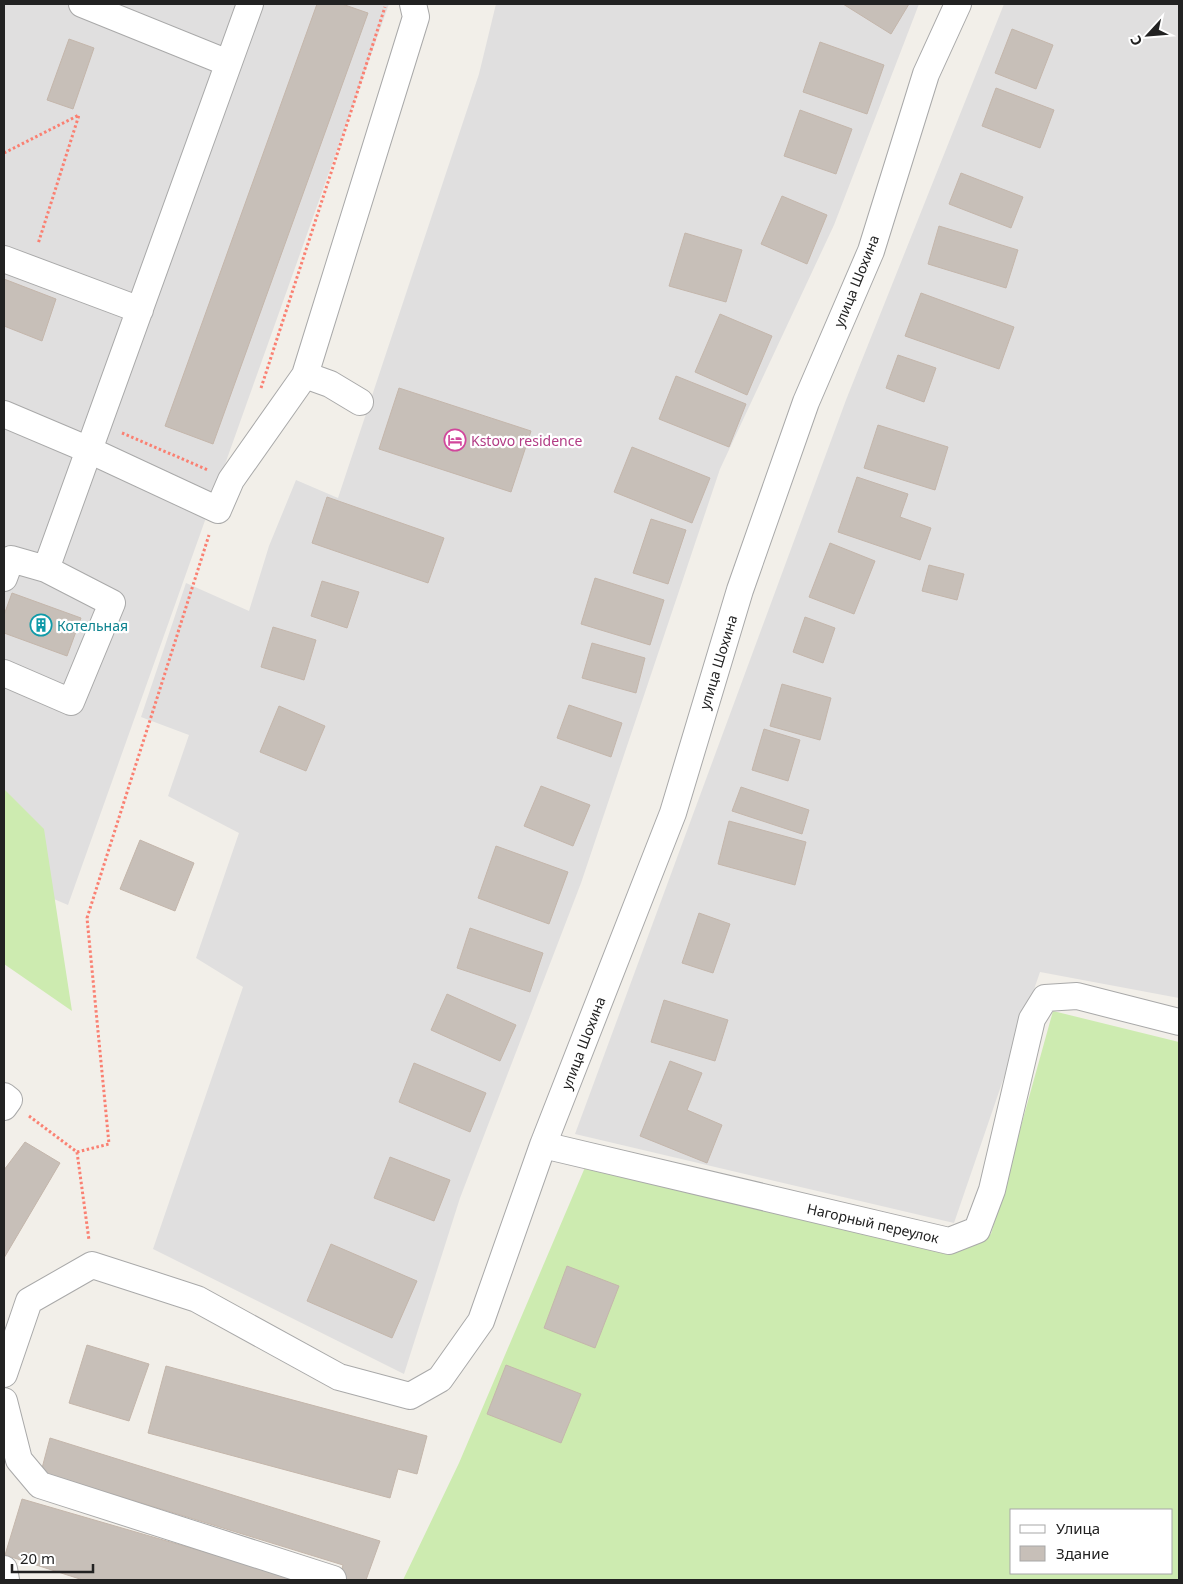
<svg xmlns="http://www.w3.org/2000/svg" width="1183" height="1584" font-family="'Noto Sans',sans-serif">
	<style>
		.residential { fill: #e0dfdf }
		.grass { fill: #cdebb0; fill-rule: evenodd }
		.building { fill: #c7bfb8; stroke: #c4b6ab }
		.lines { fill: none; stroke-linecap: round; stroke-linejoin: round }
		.minor-casing { stroke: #a9a9a9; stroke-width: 28 }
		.path { stroke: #fa8072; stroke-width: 3; stroke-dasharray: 2.5 2.5; stroke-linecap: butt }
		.minor { stroke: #fff; stroke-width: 26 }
		.labels { text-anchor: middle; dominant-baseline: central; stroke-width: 4.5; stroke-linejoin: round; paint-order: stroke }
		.street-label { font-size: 14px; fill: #222; stroke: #fff }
		.hotel-label { font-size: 14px; fill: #b23c85; stroke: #fff; text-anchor: start }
		.culture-label { font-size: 14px; fill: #0d838f; stroke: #fff; text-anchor: start }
	</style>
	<rect width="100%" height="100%" fill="#f2efe9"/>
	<path class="residential" d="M4 4H389L68 905 4 878Z
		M496 4H919L834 225 720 469 581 883 460 1198 404 1374 153 1249 243 987 196 958 239 833 168 796 189 735 141 717 186 583 249 611 269 546 296 480 338 498 479 74Z
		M1004 4H1179V998L1040 972 954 1223 575 1134 846 400Z"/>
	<path class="grass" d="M4 789 44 829 72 1011 4 964Z
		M1053 1011 1179 1042V1580H403L459 1463 586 1165 958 1250 991 1234ZM1012 1510H1172V1573H1012Z"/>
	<path class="building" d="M317 4H342L368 13 213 444 165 426Z
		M843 4H909L891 34Z
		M1012 29 1053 45 1036 89 995 73Z
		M69 39 94 48 73 109 47 100Z
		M820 42 884 65 867 114 803 92Z
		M996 88 1054 110 1040 148 982 126Z
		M800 110 852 129 836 174 784 156Z
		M961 173 1023 197 1011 228 949 204Z
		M782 196 827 215 807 264 761 244Z
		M939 226 1018 250 1006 288 928 264Z
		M685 233 742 250 726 302 669 286Z
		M4 279 56 299 42 341 4 326Z
		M921 293 1014 327 999 369 905 336Z
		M720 314 772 336 747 395 695 372Z
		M898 355 936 368 924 402 886 388Z
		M676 376 746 404 729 447 659 419Z
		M399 388 531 431 511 492 379 449Z
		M878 425 948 447 935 490 864 468Z
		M632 447 710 478 692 523 614 492Z
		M857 477 908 494 900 517 931 528 920 560 838 532Z
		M327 497 444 538 428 583 312 543Z
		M651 519 686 530 668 584 633 573Z
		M830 543 875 561 854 614 809 597Z
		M929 565 964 574 957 600 922 591Z
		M595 578 664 600 650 645 581 624Z
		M322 581 359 592 347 628 311 616Z
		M12 593 81 618 67 656 4 633V615Z
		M805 617 835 628 823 663 793 652Z
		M273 627 316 640 304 680 261 667Z
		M592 643 645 658 636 693 582 678Z
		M782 684 831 698 820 740 770 726Z
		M569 705 622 723 611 757 557 738Z
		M279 706 325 726 306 771 260 752Z
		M764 729 800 740 788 781 752 770Z
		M541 786 590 805 573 846 524 826Z
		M741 787 809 810 802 834 732 811Z
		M729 821 806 842 795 885 718 864Z
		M140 840 194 863 175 911 120 889Z
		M496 846 568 872 549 924 478 898Z
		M699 913 730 924 713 973 682 963Z
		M470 928 543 953 530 992 457 968Z
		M447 994 516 1025 500 1061 431 1030Z
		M664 1000 728 1020 715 1061 651 1042Z
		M670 1061 702 1073 687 1110 722 1125 707 1163 640 1136Z
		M414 1063 486 1093 470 1132 399 1102Z
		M25 1142 60 1163 4 1258V1170Z
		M390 1157 450 1180 434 1221 374 1198Z
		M331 1244 417 1281 392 1338 307 1301Z
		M567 1266 619 1286 595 1348 544 1328Z
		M87 1345 149 1364 129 1421 69 1403Z
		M506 1365 581 1394 561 1443 487 1414Z
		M166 1366 427 1436 417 1474 398 1469 390 1498 148 1433Z
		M50 1438 380 1541 366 1580H339L343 1565 41 1472Z
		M22 1499 301 1580H83L5 1555Z"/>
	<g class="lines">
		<g class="minor-casing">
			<path id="minor" d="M82 4 228 63
				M4 259 140 310
				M305 375 330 384 360 402
				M4 414 89 450 218 510 231 480 305 375 416 17 413 4
				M46 569 250 4
				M4 578 11 559 46 569 112 603 71 702 4 673
				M4 1096 9 1100 4 1107
				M543 1145 949 1241 977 1230 992 1190 1032 1019 1045 998 1077 996 1179 1022
				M4 1374 29 1301 92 1265 197 1299 339 1377 410 1396 440 1379 481 1321 543 1145 673 813 740 590 806 402 871 251 926 74 958 4
				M4 1401 19 1460 40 1485 333 1579
				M4 1569 6 1580"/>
		</g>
		<path class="path" d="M4 153 79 115 38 244
			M261 388 385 7
			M122 433 208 470
			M29 1116 77 1152 89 1240
			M77 1152 109 1144 87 918 209 535"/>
		<use href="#minor" class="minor"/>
	</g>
	<defs>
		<g id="hotel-ring" transform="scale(1.125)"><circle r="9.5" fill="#fff" stroke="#d1479c" stroke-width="1.5"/><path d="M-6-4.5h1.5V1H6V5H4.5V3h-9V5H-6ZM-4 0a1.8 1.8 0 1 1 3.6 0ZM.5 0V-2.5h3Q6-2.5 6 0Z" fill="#d1479c"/></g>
		<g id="building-ring" transform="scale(1.125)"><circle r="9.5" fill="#fff" stroke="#0f9aa8" stroke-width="1.5"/><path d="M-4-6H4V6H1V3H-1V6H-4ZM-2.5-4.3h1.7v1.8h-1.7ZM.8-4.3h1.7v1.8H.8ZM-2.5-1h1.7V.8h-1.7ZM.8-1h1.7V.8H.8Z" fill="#0f9aa8"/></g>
	</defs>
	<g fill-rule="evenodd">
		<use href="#hotel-ring" x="455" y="440"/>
		<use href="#building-ring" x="41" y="625"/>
	</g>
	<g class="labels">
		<g class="street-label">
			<text transform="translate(856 281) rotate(-68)">улица Шохина</text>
			<text transform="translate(718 662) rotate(-73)">улица Шохина</text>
			<text transform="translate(583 1043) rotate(-69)">улица Шохина</text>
			<text transform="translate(873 1223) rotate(13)">Нагорный переулок</text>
		</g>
		<g class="hotel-label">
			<text x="471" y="440">Kstovo residence</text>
		</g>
		<g class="culture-label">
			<text x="57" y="625">Котельная</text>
		</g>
	</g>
	<rect width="1183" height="1584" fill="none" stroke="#222222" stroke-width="10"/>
	<rect x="1010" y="1509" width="162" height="65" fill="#ffffff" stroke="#a7a7a7"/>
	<rect x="1020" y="1525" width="25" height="8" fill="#ffffff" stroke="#a7a7a7"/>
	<text x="1056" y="1534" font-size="15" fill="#222222">Улица</text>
	<rect x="1020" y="1546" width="25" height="15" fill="#c7bfb8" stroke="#a7a7a7"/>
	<text x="1056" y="1559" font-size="15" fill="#222222">Здание</text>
	<g transform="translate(1148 35) rotate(244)" stroke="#ffffff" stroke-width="4" paint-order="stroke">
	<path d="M0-4L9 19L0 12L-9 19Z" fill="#222222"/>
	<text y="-8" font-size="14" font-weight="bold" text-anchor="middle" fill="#222222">С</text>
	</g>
	<path d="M12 1564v8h81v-8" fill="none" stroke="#222222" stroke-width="2.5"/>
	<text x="20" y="1564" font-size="15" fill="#222222" stroke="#ffffff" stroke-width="4" paint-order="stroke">20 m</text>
</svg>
